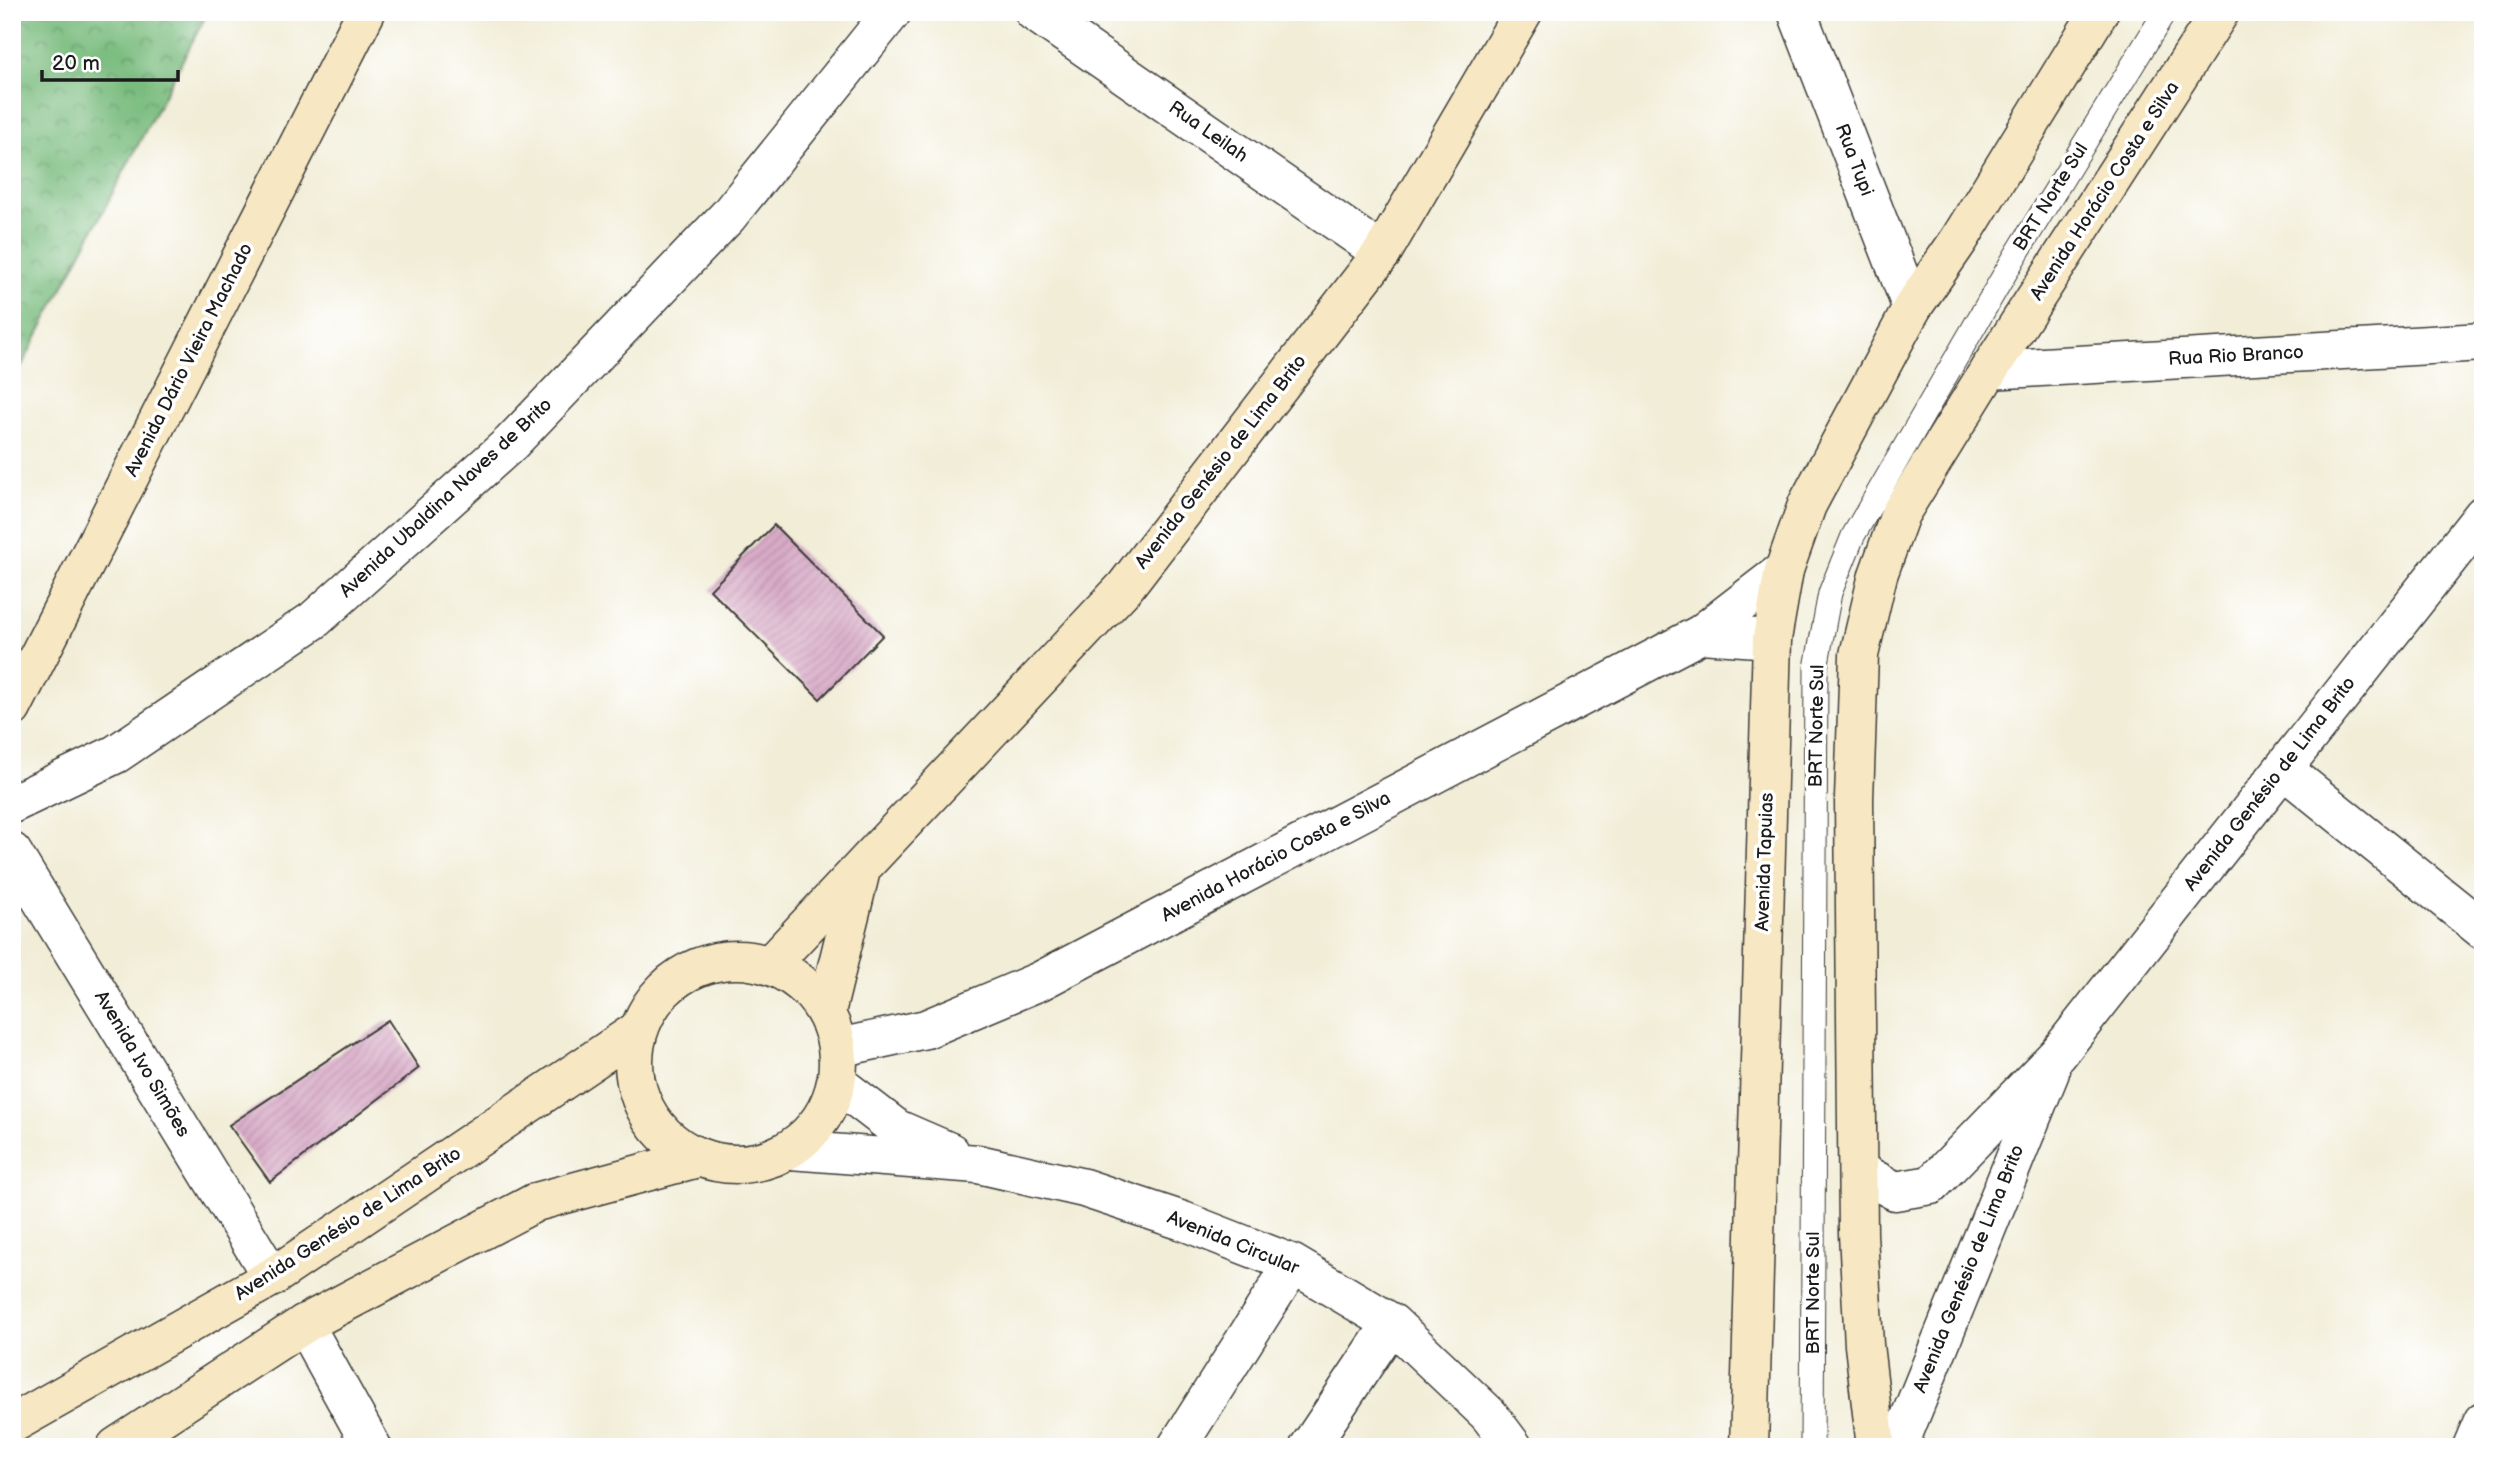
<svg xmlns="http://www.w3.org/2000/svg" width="2495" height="1459" font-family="'Balsamiq Sans',sans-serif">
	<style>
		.forest { fill: url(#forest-crowns); stroke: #4a6c4d; stroke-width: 2 }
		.building { fill: url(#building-hatch) }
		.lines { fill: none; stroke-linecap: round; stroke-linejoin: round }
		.lane-casing { stroke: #3c3b38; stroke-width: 25 }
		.street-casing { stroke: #3c3b38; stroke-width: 41 }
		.secondary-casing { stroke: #3c3b38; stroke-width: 41 }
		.lane { stroke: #fff; stroke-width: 23 }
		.street { stroke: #fff; stroke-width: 38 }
		.secondary { stroke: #f7e8c3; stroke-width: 38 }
		.labels { text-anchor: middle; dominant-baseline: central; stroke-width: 7; stroke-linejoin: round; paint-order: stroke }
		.street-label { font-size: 19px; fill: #1c1c1c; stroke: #fff }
	</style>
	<defs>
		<pattern id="forest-crowns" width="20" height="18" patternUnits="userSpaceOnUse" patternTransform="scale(1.75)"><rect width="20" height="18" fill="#79bc7e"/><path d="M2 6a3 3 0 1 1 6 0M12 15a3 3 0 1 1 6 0" fill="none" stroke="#629866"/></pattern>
		<pattern id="building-hatch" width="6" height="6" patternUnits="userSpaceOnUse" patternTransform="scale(1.75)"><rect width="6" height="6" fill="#d8aac7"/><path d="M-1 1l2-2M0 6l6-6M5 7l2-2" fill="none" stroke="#b992aa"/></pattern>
	</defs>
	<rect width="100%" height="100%" fill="#fff"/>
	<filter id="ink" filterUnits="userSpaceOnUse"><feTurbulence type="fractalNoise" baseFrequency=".0143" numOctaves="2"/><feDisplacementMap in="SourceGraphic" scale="14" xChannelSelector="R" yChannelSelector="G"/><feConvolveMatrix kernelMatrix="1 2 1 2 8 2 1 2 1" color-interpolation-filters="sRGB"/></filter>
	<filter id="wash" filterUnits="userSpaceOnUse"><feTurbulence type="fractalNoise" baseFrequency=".00686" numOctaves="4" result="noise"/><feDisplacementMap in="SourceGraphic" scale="28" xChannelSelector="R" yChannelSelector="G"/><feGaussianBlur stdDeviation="1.57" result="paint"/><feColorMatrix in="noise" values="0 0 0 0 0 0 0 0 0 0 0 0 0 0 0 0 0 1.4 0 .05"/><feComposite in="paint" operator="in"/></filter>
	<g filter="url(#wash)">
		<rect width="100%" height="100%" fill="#f1edd7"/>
		<path class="forest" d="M12 12H208L12 384Z"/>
		<g id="blocks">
			<path class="building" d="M774 525 883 635 820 699 710 590Z
				M388 1020 419 1068 270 1182 229 1125Z"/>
		</g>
	</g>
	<g filter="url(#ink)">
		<use href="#blocks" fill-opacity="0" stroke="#3c3b38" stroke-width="2"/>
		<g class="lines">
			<g class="lane-casing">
				<path id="lane" d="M1812 1447 1816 668 1830 593 1853 536 2014 258 2165 12"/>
			</g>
			<g class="street-casing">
				<path id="street" d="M1034 12 1382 253
					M1797 12 1912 308
					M1989 370 2483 342
					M1701 634 1772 639
					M2283 769 2483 930
					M12 804 116 754 314 620 511 443 728 216 892 12
					M12 852 272 1277
					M838 1048 926 1029 1040 981 1701 634 1784 570
					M837 1083 897 1129 950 1152
					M790 1150 978 1164 1084 1188 1183 1221 1293 1264 1392 1323 1489 1415 1513 1447
					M1859 1171 1895 1191 1931 1185 2058 1054 2483 515
					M304 1324 372 1447
					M1177 1447 1293 1264
					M1309 1447 1392 1323
					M1898 1447 2050 1072
					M2472 1447 2483 1421"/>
			</g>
			<g class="secondary-casing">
				<path id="secondary" d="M12 708 366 12
					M634 1062a102 102 0 1 1 204 0a102 102 0 1 1-204 0Z
					M770 965 1125 587 1382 253 1523 12
					M826 1012 861 870
					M12 1424 272 1277 638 1030
					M116 1447 304 1324 536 1202 698 1158
					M1749 1447 1772 639 1784 570 1807 505 1912 308 1959 240 2099 12
					M1876 1447 1864 1345 1858 1234 1854 799 1859 655 1878 575 1900 514 1989 370 2220 12"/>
			</g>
			<use href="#lane" class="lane"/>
			<use href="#street" class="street"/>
			<use href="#secondary" class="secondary"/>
		</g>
	</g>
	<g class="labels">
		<g class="street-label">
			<text transform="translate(1208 132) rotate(35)">Rua Leilah</text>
			<text transform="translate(1854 160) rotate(69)">Rua Tupi</text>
			<text transform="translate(2105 191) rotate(-57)">Avenida Horácio Costa e Silva</text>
			<text transform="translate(2051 197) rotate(-58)">BRT Norte Sul</text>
			<text transform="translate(2236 356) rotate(-3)">Rua Rio Branco</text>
			<text transform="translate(189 360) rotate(-63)">Avenida Dário Vieira Machado</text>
			<text transform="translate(1221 462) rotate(-52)">Avenida Genésio de Lima Brito</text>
			<text transform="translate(446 498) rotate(-43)">Avenida Ubaldina Naves de Brito</text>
			<text transform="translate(1817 726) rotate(-89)">BRT Norte Sul</text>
			<text transform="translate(2270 784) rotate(-52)">Avenida Genésio de Lima Brito</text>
			<text transform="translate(1276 857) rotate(-28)">Avenida Horácio Costa e Silva</text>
			<text transform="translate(1765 862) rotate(-88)">Avenida Tapuias</text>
			<text transform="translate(142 1064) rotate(59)">Avenida Ivo Simões</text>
			<text transform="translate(348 1224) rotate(-33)">Avenida Genésio de Lima Brito</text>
			<text transform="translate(1233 1243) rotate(22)">Avenida Circular</text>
			<text transform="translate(1969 1269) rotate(-68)">Avenida Genésio de Lima Brito</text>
			<text transform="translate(1813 1293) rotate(-90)">BRT Norte Sul</text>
		</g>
	</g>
	<rect width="2495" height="1459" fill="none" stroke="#fff" stroke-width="42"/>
	<path d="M42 70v10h136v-10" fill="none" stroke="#1c1c1c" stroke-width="3.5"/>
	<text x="52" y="70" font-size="21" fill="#1c1c1c" stroke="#ffffff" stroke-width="5" paint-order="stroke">20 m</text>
</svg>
